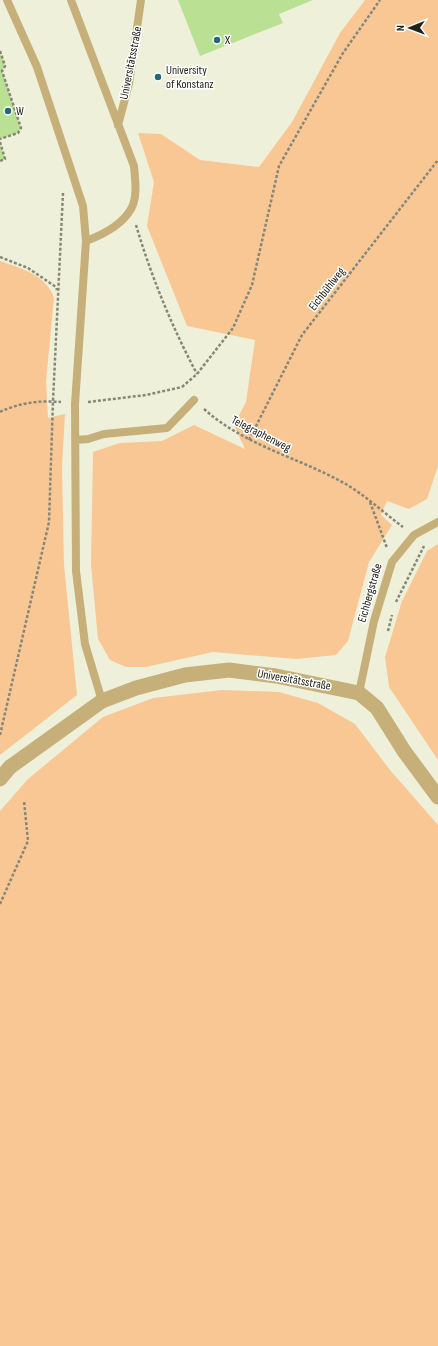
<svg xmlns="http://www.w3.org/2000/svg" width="438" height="1346" font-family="'Sofia Sans Condensed',sans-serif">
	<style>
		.green { fill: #f9c794 }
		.building { fill: #bae193 }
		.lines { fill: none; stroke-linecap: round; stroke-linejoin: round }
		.path { stroke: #868778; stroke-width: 2.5; stroke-dasharray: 3 2; stroke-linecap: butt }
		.service { stroke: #c6af79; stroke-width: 8 }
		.minor { stroke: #c6af79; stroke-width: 15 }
		.minor-bridge { stroke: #c6af79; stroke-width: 15 }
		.poi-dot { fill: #236a79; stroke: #fff; stroke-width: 1.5 }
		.labels { text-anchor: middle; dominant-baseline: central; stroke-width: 3; stroke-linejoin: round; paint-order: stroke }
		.poi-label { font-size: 12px; fill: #22221a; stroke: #fff; text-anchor: start }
		.street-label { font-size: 12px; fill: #22221a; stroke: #fff }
	</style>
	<rect width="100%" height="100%" fill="#eff0da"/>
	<path class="green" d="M365 0H438V466L427 499 409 509 387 501 381 515 392 525 369 562 348 641 336 655 296 659 213 652 146 667H126L110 660 98 639 91 565 93 452 120 443 162 441 194 425 245 449 234 425 246 402 255 340 187 326 147 226 154 182 138 133 161 134 200 160 259 167 292 122 340 33Z
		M0 261C20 268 47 275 54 298L46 381 48 418 65 414 62 466 64 565 77 695 0 755Z
		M438 544V760L389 687 385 657 402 601 427 551Z
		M222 690 279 692 318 703 355 724 390 770 438 825V1346H0V811L28 779 103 717 153 698Z"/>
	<path class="building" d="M178 0H313L279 14 283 23 200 56Z
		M0 52 5 66 2 71 21 128 18 133 0 139Z
		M0 143 5 159 0 161Z"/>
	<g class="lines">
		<path class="path" d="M0 51 5 66 2 71 21 128 18 133 0 139
			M0 142 5 159 0 161
			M136 225C151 276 172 327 197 374
			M0 257 28 268 56 287 57 290
			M182 387 197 374 233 328 252 285 279 166 343 53 380 0
			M88 402 146 395 182 387
			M204 409C244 445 297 457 344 483 365 495 384 513 403 527
			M0 412C18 403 41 400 61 402
			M249 440 302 335 438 160
			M370 502 387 548
			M396 602 424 546
			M388 631 392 615
			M0 735 49 522 53 401 63 193
			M0 904 28 841 24 801"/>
		<path class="service" d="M7 0 37 67 83 206 86 241 75 404 76 571 85 644 102 701
			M71 0 134 166C135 179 138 197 131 209 122 225 102 235 86 241
			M118 125 129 84 141 0
			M76 440 88 439 104 434 167 428 194 400
			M359 693 374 621 392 562 414 535 438 522"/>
		<path class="minor" d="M10 767 102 701 136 688 185 675 229 670 276 676 359 693 377 708 404 751 438 797"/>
		<path class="minor-bridge" d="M0 779 10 767"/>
	</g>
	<g class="poi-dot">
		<circle cx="217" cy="40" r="4"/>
		<circle cx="158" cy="77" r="4"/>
		<circle cx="8" cy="111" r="4"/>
	</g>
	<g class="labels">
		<g class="poi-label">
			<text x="225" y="40">X</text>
			<text x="166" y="70">University<tspan x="166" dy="14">of Konstanz</tspan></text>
			<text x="16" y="111">W</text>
		</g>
		<g class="street-label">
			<text transform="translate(131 63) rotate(-79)">Universitätsstraße</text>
			<text transform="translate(327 289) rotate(-52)">Eichbühlweg</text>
			<text transform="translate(261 434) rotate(27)">Telegraphenweg</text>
			<text transform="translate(370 593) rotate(-74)">Eichbergstraße</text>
			<text transform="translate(294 680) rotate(10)">Universitätsstraße</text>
		</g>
	</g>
	<g transform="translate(410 28) rotate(269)" stroke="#ffffff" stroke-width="3" paint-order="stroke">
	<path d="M0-3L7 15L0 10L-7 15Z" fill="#22221a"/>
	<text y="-6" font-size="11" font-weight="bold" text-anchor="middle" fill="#22221a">N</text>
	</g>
</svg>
